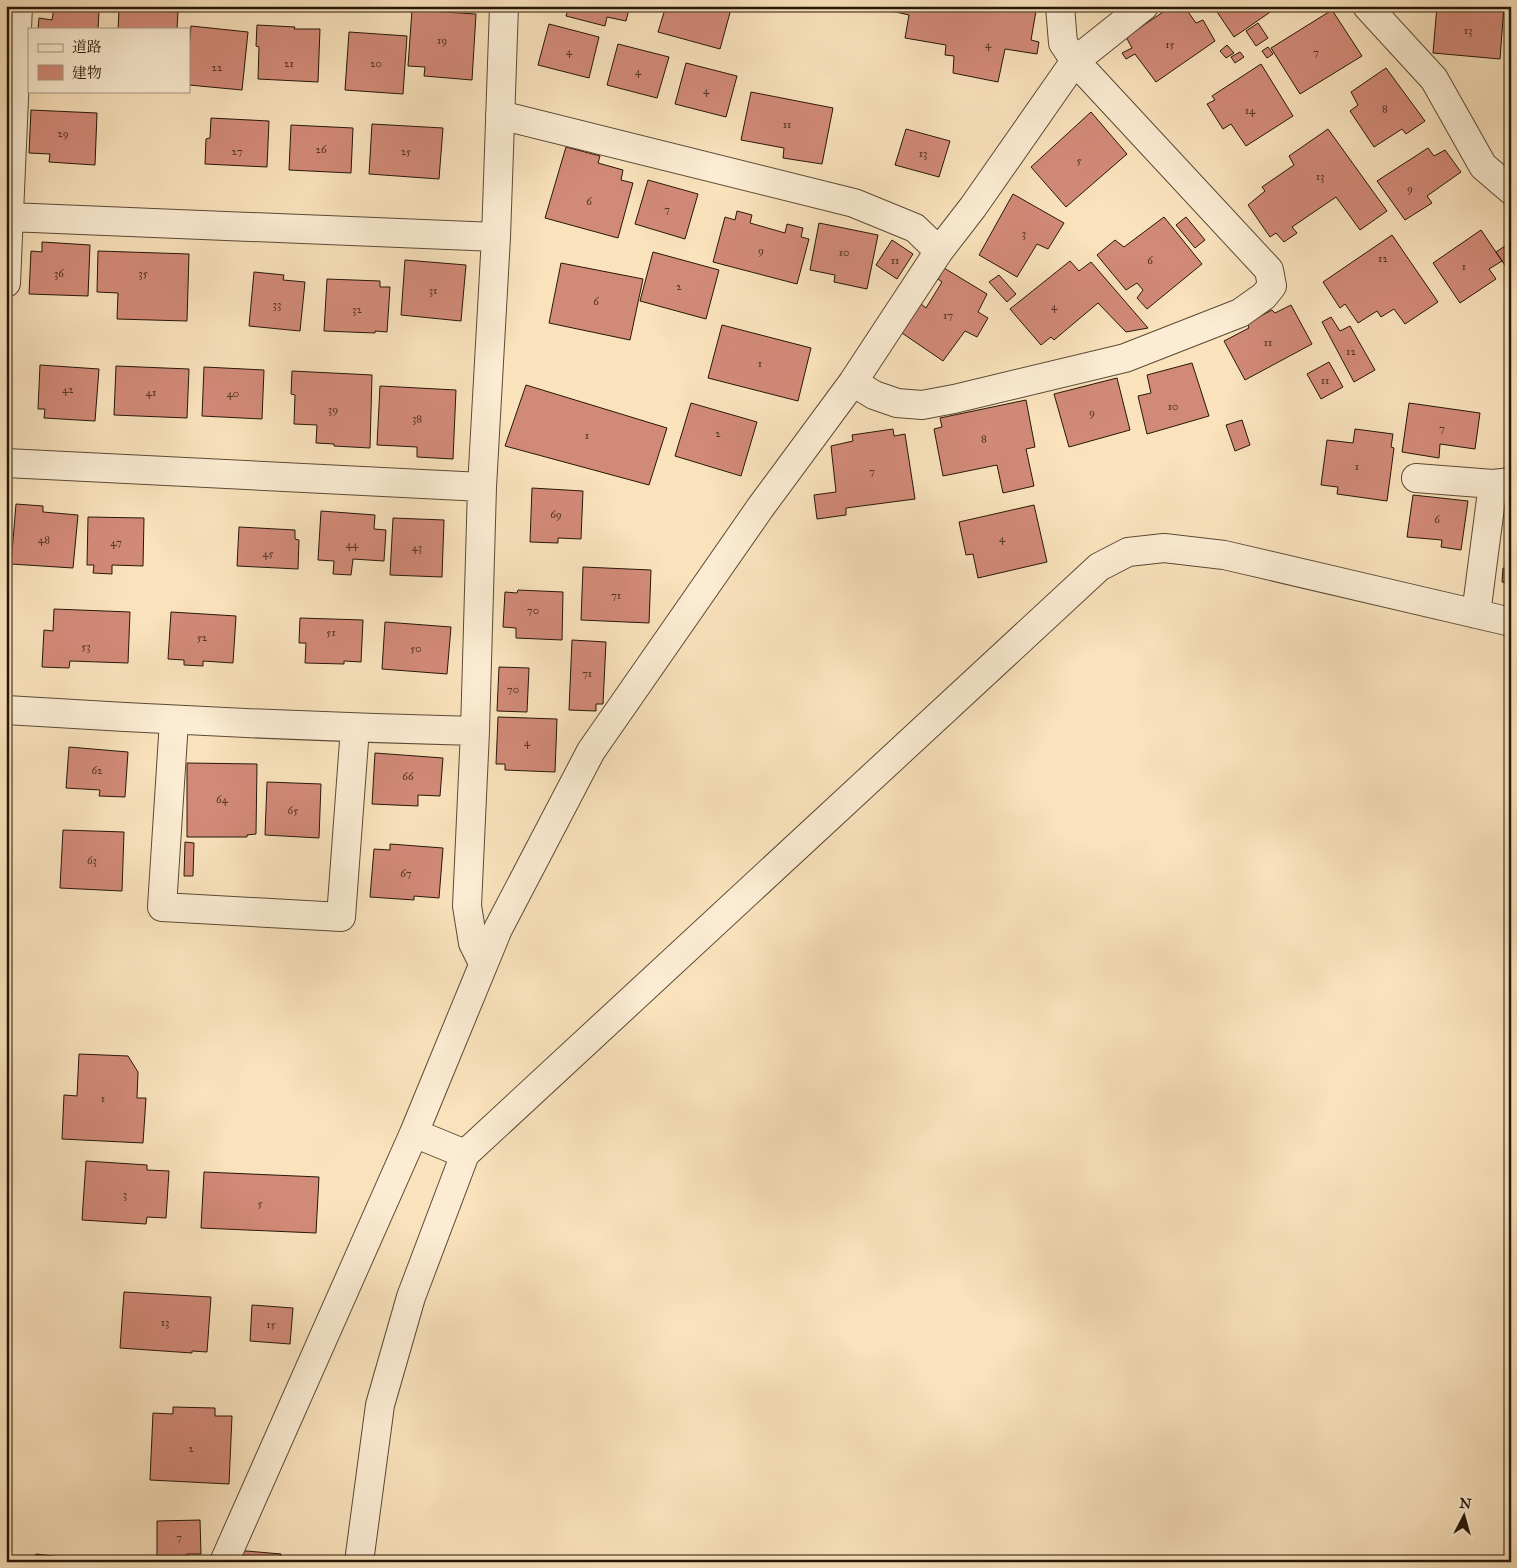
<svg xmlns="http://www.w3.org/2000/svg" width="1517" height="1568" font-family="'IM FELL Great Primer','Noto Serif JP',serif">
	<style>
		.building { fill: #d28a78; stroke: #261707 }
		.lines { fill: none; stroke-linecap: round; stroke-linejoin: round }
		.minor-casing { stroke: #5b4a34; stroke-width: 30 }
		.minor { stroke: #fbecd3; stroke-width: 28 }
		.labels { text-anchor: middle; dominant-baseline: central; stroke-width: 4.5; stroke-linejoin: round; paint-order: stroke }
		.number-label { font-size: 11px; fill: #513423 }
	</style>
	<rect width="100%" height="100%" fill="#f9e2bc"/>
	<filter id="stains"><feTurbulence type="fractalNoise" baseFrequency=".004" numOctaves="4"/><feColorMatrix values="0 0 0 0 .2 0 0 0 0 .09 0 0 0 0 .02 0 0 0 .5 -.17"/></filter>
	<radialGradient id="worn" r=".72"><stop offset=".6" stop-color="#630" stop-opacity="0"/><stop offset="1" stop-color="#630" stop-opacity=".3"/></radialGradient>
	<path class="building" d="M569 6H630L626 21 607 17 605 26 566 16Z
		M666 6H719L731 9 720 49 658 32Z
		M1029 6V9L1036 11 1031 40 1039 42 1037 54 1005 49 998 82 953 73 954 56 945 55 946 45 905 38 909 15 874 7Z
		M1172 6H1184L1196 23 1203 20 1215 41 1156 82 1135 54 1126 59 1122 53 1132 48 1126 37Z
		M1213 6H1279L1234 37Z
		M1437 6H1504L1500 59 1433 53Z
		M54 8 99 11 98 29H38L39 18 52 20Z
		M119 10 178 12 177 29H118Z
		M412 10 476 14 472 80 424 76 425 67 408 66Z
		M1332 10 1362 56 1300 94 1271 48Z
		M1258 23 1268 38 1256 46 1246 31Z
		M549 24 599 37 589 78 538 65Z
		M257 25 295 27 294 29H320L318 82 258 79 259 47 256 46Z
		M191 26 248 32 242 90 189 85V49Z
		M349 32 407 36 403 94 345 90Z
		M618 44 669 57 657 98 607 85Z
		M1227 45 1234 53 1226 58 1220 51Z
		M1268 47 1273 54 1267 58 1262 51Z
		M1240 52 1244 57 1235 63 1231 57Z
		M686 63 737 76 726 117 675 104Z
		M1261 64 1293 116 1246 146 1231 124 1223 129 1207 104 1215 100 1212 96Z
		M1386 68 1425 121 1406 134 1402 129 1374 147 1350 111 1358 105 1351 92Z
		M751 92 833 108 822 164 783 158 784 148 741 140Z
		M31 110 97 113 95 165 49 162 50 154 29 153Z
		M1091 112 1127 154 1066 207 1031 167Z
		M211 118 269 121 267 167 205 164 206 139 210 138Z
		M372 124 443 128 439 179 369 174Z
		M291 125 353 128 351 173 289 170Z
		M906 129 950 141 939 177 895 165Z
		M1328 129 1387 211 1360 230 1336 197 1292 227 1297 233 1284 242 1276 233 1270 237 1248 205 1265 191 1262 187 1294 165 1289 156Z
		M566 147 600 156 598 163 623 170 621 180 633 183 618 238 545 218Z
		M1428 148 1434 156 1445 150 1461 172 1427 196 1432 203 1405 220 1377 181Z
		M648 180 698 194 685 239 635 224Z
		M1013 194 1064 223 1048 249 1037 244 1017 277 979 255Z
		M737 211 752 215 750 223 785 233 787 224 803 228 801 237 809 239 797 284 713 262 725 217 735 220Z
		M1164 217 1202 264 1147 309 1137 298 1143 290 1137 283 1126 290 1097 255 1115 240 1124 247Z
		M1186 217 1205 240 1195 248 1176 225Z
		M819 223 878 235 867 289 834 282 835 275 810 270Z
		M1481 230 1502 261 1489 269 1496 279 1460 303 1433 263Z
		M1392 235 1438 302 1405 324 1394 309 1381 317 1377 311 1358 323 1345 304 1340 308 1323 282Z
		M892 240 913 254 897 279 876 265Z
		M42 242 90 245 88 296 29 294 31 251 42 252Z
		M1511 242V274L1496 252Z
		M98 251 189 254 187 321 117 319 118 293 97 292Z
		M653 252 719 270 706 319 640 301Z
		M405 260 466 265 461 321 401 315Z
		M1070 261 1079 271 1091 262 1148 328 1126 332 1098 303 1054 340 1051 337 1041 345 1010 309Z
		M561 263 643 279 630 340 549 323Z
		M944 268 987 294 978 312 988 318 977 337 965 331 943 361 902 333 921 304 926 308 942 282 938 279Z
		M254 272 284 275 283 280 305 282 300 331 249 326Z
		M999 275 1016 294 1007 302 989 282Z
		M327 279 380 281V287H390L387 332 375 331V333L324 331Z
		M1291 305 1312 344 1245 380 1224 341 1249 328 1247 323 1272 310 1275 313Z
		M1331 317 1340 331 1350 326 1375 370 1354 382 1322 322Z
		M722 325 811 348 798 401 708 378Z
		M1329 362 1343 387 1321 399 1307 374Z
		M1192 363 1209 416 1147 434 1138 396 1151 393 1147 375Z
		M40 365 99 369 95 421 44 418 45 409H38Z
		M116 366 189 369 187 418 114 415Z
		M204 367 264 370 262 419 202 416Z
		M292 371 372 375 370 448 334 446V444L316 443 317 425 294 424 295 395 291 394Z
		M1117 378 1130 430 1069 447 1054 394Z
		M526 385 667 428 649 485 505 446Z
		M380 386 456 390 453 459 417 457V447L377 445Z
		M1026 400 1035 447 1026 449 1034 486 1003 493 997 465 943 476 934 429 942 427 940 418Z
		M691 403 757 422 741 476 675 456Z
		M1409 403 1480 413 1475 449 1440 444 1439 458 1402 452Z
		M1242 420 1250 445 1235 451 1226 425Z
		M893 429 894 436 905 434 915 499 846 508V515L817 519 814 495 836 492 831 446 853 441 852 435Z
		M1355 429 1393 434 1391 447 1394 448 1387 501 1337 494 1338 487 1321 485 1327 440 1353 443Z
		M532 488 583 491 581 539 558 538V543L530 542Z
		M1413 495 1468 501 1461 550 1441 547 1442 540 1407 537Z
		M16 504 43 506V512L78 515 73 568 11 564Z
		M1034 505 1047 562 978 578 973 554 966 555 959 522Z
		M321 511 375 515 374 529 386 530 384 561 353 559 351 575 333 574 334 561 318 560Z
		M88 517 144 518 143 566 112 565V574L93 573 94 565H87Z
		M393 518 444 520 442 577 390 575Z
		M239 527 295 530V539L299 540 298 569 237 566Z
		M583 567 651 570 649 623 581 620Z
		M1503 568 1511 569V583L1502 582Z
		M518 590 563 592 562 640 516 638V628L503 627 505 592 517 593Z
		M54 609 130 612 128 663 70 661 69 668 42 667 44 630 53 631Z
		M171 612 236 616 233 663 203 661V666L184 665V660L168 659Z
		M300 618 363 620 361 662 344 661V664L305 663 306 643H299Z
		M385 622 451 627 447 674 382 669Z
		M572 640 606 642 603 704H596V711L569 710Z
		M499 667 529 668 527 712 497 711Z
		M498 717 557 719 555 772 505 770V764H496Z
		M69 747 128 752 125 797 99 796 100 790 66 788Z
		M375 753 443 758 440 796 418 795V806L372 804Z
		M187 763 257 764 256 834 247 835V837H187Z
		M267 782 321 784 319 838 265 835Z
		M63 830 124 832 122 891 60 888Z
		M185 842 194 843 193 876H184Z
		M390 844 443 848 439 898 414 896V900L370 897 374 849 390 850Z
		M79 1054 128 1056 138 1072 137 1098H146L143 1143 62 1139 64 1095 77 1096Z
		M86 1161 147 1165V1170L169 1171 166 1218 147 1217 146 1224 82 1220Z
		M204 1172 319 1177 316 1233 201 1228Z
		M124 1292 211 1297 207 1352 192 1351V1353L120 1348Z
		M252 1305 293 1308 290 1344 250 1341Z
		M173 1407 215 1408V1416H232L229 1484 150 1480 153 1413 173 1414Z
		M200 1520 201 1554H187L188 1562H157V1521Z
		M235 1550 281 1554 280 1562H234Z
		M36 1554 102 1562H35Z"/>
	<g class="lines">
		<g class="minor-casing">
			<path id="minor" d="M1367 6 1434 79 1483 166 1511 190
				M500 115 854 203 915 228 939 251
				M9 217 496 237
				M6 283 18 6
				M853 382 874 395 897 403 922 405 954 399 1125 358 1240 313 1264 296 1272 286 1269 270 1075 61 1063 43 1060 6
				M6 463 482 487
				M1416 478 1493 484 1511 482
				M1476 614 1493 484
				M6 710C162 720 318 727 475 731
				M174 721 162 907 341 917 355 728
				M483 963 473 943 467 906 475 731 482 487 496 237 504 6
				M414 1133 465 1154
				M224 1562 414 1133 498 929 591 751 760 508 853 382 939 251 973 207 1075 61 1144 6
				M359 1562 380 1405 411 1297 465 1154 1099 567 1128 552 1164 548 1224 555 1511 622"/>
		</g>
		<use href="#minor" class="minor"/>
	</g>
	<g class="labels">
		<g class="number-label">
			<text x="1468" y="30">13</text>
			<text x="442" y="40">19</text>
			<text x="988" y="44">4</text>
			<text x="1170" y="44">15</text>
			<text x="569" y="51">4</text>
			<text x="1316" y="52">7</text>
			<text x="289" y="63">21</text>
			<text x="376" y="63">20</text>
			<text x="217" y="67">22</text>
			<text x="638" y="71">4</text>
			<text x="706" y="90">4</text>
			<text x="1385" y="108">8</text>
			<text x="1250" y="110">14</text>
			<text x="787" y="124">11</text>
			<text x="63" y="133">29</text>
			<text x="321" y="149">26</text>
			<text x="237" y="151">27</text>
			<text x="406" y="151">25</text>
			<text x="923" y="153">13</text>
			<text x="1079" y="160">5</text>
			<text x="1320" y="176">13</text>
			<text x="1410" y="188">9</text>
			<text x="589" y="201">6</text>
			<text x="667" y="209">7</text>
			<text x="1024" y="233">3</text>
			<text x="761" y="250">9</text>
			<text x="844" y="252">10</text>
			<text x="1383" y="258">12</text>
			<text x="895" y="260">11</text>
			<text x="1150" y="260">6</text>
			<text x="1464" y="266">1</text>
			<text x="59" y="273">36</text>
			<text x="143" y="273">35</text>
			<text x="679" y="286">2</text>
			<text x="433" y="290">31</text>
			<text x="596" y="301">6</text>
			<text x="277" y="304">33</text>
			<text x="1054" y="306">4</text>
			<text x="357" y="309">32</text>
			<text x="948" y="315">17</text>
			<text x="1268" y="342">11</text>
			<text x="1351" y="351">12</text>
			<text x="760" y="363">1</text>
			<text x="1325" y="380">11</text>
			<text x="68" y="389">42</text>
			<text x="151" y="392">41</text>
			<text x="233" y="393">40</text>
			<text x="1173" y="406">10</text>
			<text x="333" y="409">39</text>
			<text x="1092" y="412">9</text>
			<text x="417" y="418">38</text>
			<text x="1442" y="428">7</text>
			<text x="718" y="433">2</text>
			<text x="587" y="435">1</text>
			<text x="984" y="438">8</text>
			<text x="1357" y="466">1</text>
			<text x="872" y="471">7</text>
			<text x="556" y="514">69</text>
			<text x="1437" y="519">6</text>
			<text x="1002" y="538">4</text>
			<text x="44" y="539">48</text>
			<text x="116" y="542">47</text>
			<text x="352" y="544">44</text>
			<text x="417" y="547">43</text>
			<text x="268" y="553">45</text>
			<text x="616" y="595">71</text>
			<text x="533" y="610">70</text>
			<text x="331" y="632">51</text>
			<text x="202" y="637">52</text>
			<text x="86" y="646">53</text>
			<text x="416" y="648">50</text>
			<text x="587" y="673">71</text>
			<text x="513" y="689">70</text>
			<text x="527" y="742">4</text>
			<text x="97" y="770">62</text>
			<text x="408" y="776">66</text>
			<text x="222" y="799">64</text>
			<text x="293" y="810">65</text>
			<text x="92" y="860">63</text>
			<text x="406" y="873">67</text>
			<text x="103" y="1098">1</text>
			<text x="125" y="1194">3</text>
			<text x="260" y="1203">5</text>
			<text x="165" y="1322">13</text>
			<text x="271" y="1324">15</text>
			<text x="191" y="1448">2</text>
			<text x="179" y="1537">7</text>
		</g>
	</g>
	<rect width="1517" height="1568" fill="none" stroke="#f9e2bc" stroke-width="25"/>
	<rect x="8" y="8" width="1502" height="1553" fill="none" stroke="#261707" stroke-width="2.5"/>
	<rect x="12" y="12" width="1492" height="1543" fill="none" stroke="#261707"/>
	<rect x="28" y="28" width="162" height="65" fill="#fbecd3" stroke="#a69781"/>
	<rect x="38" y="44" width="25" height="8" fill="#fbecd3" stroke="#a69781"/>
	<text x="72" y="52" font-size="15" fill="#261707">道路</text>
	<rect x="38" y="65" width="25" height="15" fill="#d28a78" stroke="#a69781"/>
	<text x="72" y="78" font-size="15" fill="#261707">建物</text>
	<g transform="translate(1464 1516) rotate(6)" stroke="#fbecd3" stroke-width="4" paint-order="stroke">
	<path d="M0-4L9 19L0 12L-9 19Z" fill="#261707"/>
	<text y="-8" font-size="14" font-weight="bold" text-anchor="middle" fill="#261707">N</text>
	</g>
	<rect width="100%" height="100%" filter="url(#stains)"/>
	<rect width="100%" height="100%" fill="url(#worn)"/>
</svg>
